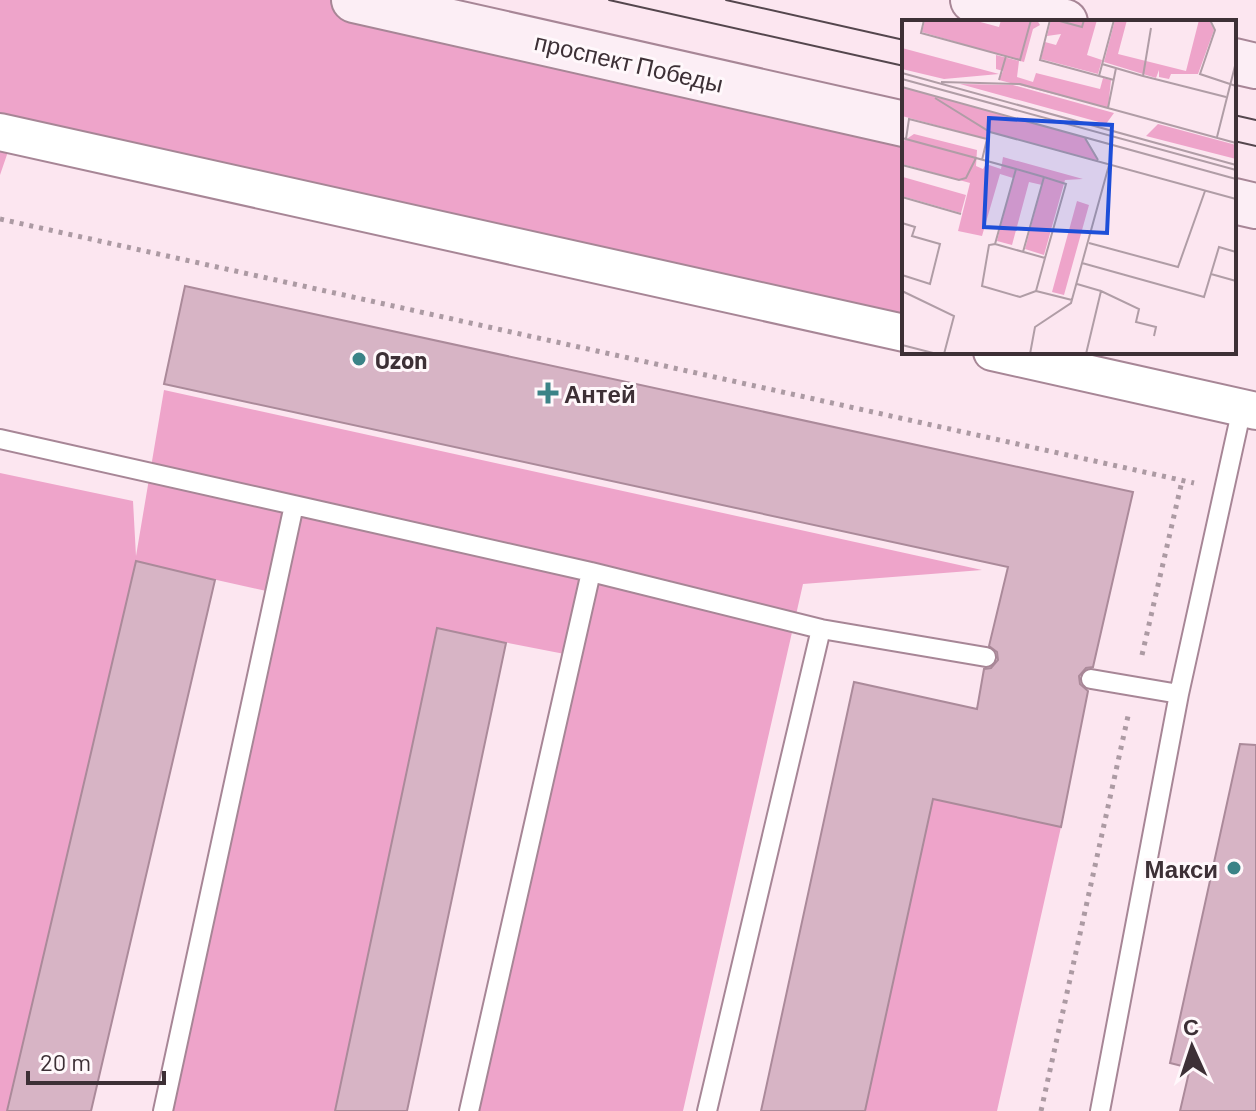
<svg xmlns="http://www.w3.org/2000/svg" width="1256" height="1111" font-family="Barlow,sans-serif">
	<style>
		.green { fill: #eea4ca }
		.building { fill: #d7b4c5; stroke: #ab8a9a; stroke-width: 2 }
		.lines { fill: none; stroke-linecap: round; stroke-linejoin: round }
		.service-casing { stroke: #a78696; stroke-width: 22 }
		.minor-casing { stroke: #a78696; stroke-width: 40 }
		.secondary-casing { stroke: #a78696; stroke-width: 48 }
		.path { stroke: #ac9aa3; stroke-width: 5; stroke-dasharray: 4 6; stroke-linecap: butt }
		.service { stroke: #fff; stroke-width: 18 }
		.minor { stroke: #fff; stroke-width: 36 }
		.secondary { stroke: #fceef5; stroke-width: 44 }
		.tram { stroke: #54464d; stroke-width: 2 }
		.poi-dot { fill: #3b8387; stroke: #fff8fb; stroke-width: 3 }
		.labels { text-anchor: middle; dominant-baseline: central; stroke-width: 6; stroke-linejoin: round; paint-order: stroke }
		.street-label { font-size: 24px; fill: #3d3036; stroke: #fff8fb }
		.poi-label { font-size: 24px; font-weight: bold; fill: #3d3036; stroke: #fff8fb; text-anchor: start }
		.inset-road { fill: none; stroke: #b09da6; stroke-width: 2 }
		.view { fill: #1d4ed8; fill-opacity: 0.15; stroke: #1d4ed8; stroke-width: 4 }
		.inset-edge { fill: none; stroke: #3d3036; stroke-width: 4 }
	</style>
	<rect width="100%" height="100%" fill="#fce6f0"/>
	<path class="green" d="M0 0H354L904 124V333L13 137 0 175Z
		M164 390 982 570 803 584 683 1111H476L580 657 437 629 335 1111H171L280 594 136 562 7 1111H0V473L133 501 136 556Z
		M933 799 1061 827 997 1111H865Z"/>
	<path class="building" d="M185 286 1133 492 1093 667 1086 668 1079 676 1080 684 1088 691 1061 827 933 799 865 1111H761L854 682 977 709 984 669 991 668 998 660 997 652 989 646 1008 567 164 384Z
		M136 561 215 580 91 1111H7Z
		M437 628 506 643 407 1111H335Z
		M1240 744 1256 745V1111H1180L1190 1068 1170 1063Z"/>
	<g class="lines">
		<g class="service-casing">
			<path id="service" d="M0 439 294 505 163 1111
				M294 505 591 572
				M821 629 986 657
				M1091 679 1179 694
				M469 1111 591 572 821 629 707 1111
				M1100 1111 1179 694 1242 408"/>
		</g>
		<g class="minor-casing">
			<path id="minor" d="M0 132 904 333
				M992 352 1256 411"/>
		</g>
		<g class="secondary-casing">
			<path id="secondary" d="M354 0 904 124
				M973 0 1065 22
				M1234 61 1256 66
				M1234 201 1256 206"/>
		</g>
		<path class="path" d="M0 219 1194 483
			M1142 655 1182 481
			M1041 1111 1128 716"/>
		<use href="#service" class="service"/>
		<use href="#minor" class="minor"/>
		<use href="#secondary" class="secondary"/>
		<path class="tram" d="M609 0 904 66
			M726 0 904 40
			M1234 115 1256 120
			M1234 141 1256 146"/>
	</g>
	<g class="poi-dot">
		<circle cx="359" cy="359" r="8"/>
		<path d="M544 381h8v8h8v8h-8v8h-8v-8h-8v-8h8z"/>
		<circle cx="1234" cy="868" r="8"/>
	</g>
	<g class="labels">
		<g class="street-label">
			<text transform="translate(629 62) rotate(13)">проспект Победы</text>
		</g>
		<g class="poi-label">
			<text x="375" y="359">Ozon</text>
			<text x="564" y="393">Антей</text>
			<text x="1218" y="868" text-anchor="end">Макси</text>
		</g>
	</g>
	<g transform="translate(902 20)">
		<rect width="334" height="334" fill="#fce6f0"/>
		<path d="M23 0H71L97 7 99 0H135L138 5 131 9 122 42 20 12ZM149 0H195L185 35 200 40 196 54 139 39 143 22 154 25 159 14 145 16ZM213 0H225L216 34 284 51 297 0H307L312 10 296 54H269L267 59 257 57V50L254 58 202 42ZM0 28 97 54 42 59 0 49ZM94 35 117 41 115 57 131 62 134 53 198 69 201 58 209 60 206 88 97 60 101 51 94 49ZM58 64 111 65 212 93 204 104ZM0 67 182 117 197 142 88 112 85 119 0 96ZM256 104 334 125V139L244 116ZM12 114 75 130 74 146 81 149 84 144 99 149 101 137 181 159 163 160 142 235 123 229 140 165 127 162 110 225 95 221 111 158 98 154 80 216 56 211 68 163 0 144V122ZM0 146 1 157 64 175 59 193 0 176ZM175 181 187 185 162 275 150 272Z" fill="#eea4ca"/>
		<path class="inset-road" d="M22 0 19 13 118 40 129 0M148 0 138 40 212 60M154 0 180 7 182 0M308 0 313 10 298 54 334 66M249 8 241 56 324 77M200 44 241 56M0 53 334 145M197 56 212 0M0 59 334 150M97 60 104 36M39 62 118 64 334 123M0 67 334 159M33 78 88 112 334 179M206 88 214 48M315 117 334 42M0 118 74 138M183 118 196 140M4 119 7 99 85 119 80 140M0 145 57 160 64 158 74 138 114 149 93 224 87 225 80 266 118 277 134 271M114 149 142 157M0 177 59 194M0 203 13 207 10 216 38 224 28 264 0 255M187 223 276 247 303 171M93 224 143 238 134 271 170 280M121 232 142 157 164 164 143 238M180 243 302 277 317 227 334 232M309 254 334 261M175 264 199 271M0 271 52 296 42 334M0 325 35 334M128 334 133 307 169 283 207 145M184 334 199 271 237 289 234 302 254 307 252 316"/>
		<path class="view" d="M87 98 210 105 205 213 82 207Z"/>
		<rect width="334" height="334" class="inset-edge"/>
	</g>
	<g transform="translate(1192 1047) rotate(357)" stroke="#fff8fb" stroke-width="6" paint-order="stroke">
	<path d="M0-6L14 30L0 20L-14 30Z" fill="#3d3036"/>
	<text y="-12" font-size="22" font-weight="bold" text-anchor="middle" fill="#3d3036">С</text>
	</g>
	<path d="M28 1071v12h136v-12" fill="none" stroke="#3d3036" stroke-width="4"/>
	<text x="40" y="1071" font-size="24" fill="#3d3036" stroke="#fff8fb" stroke-width="6" paint-order="stroke">20 m</text>
</svg>
